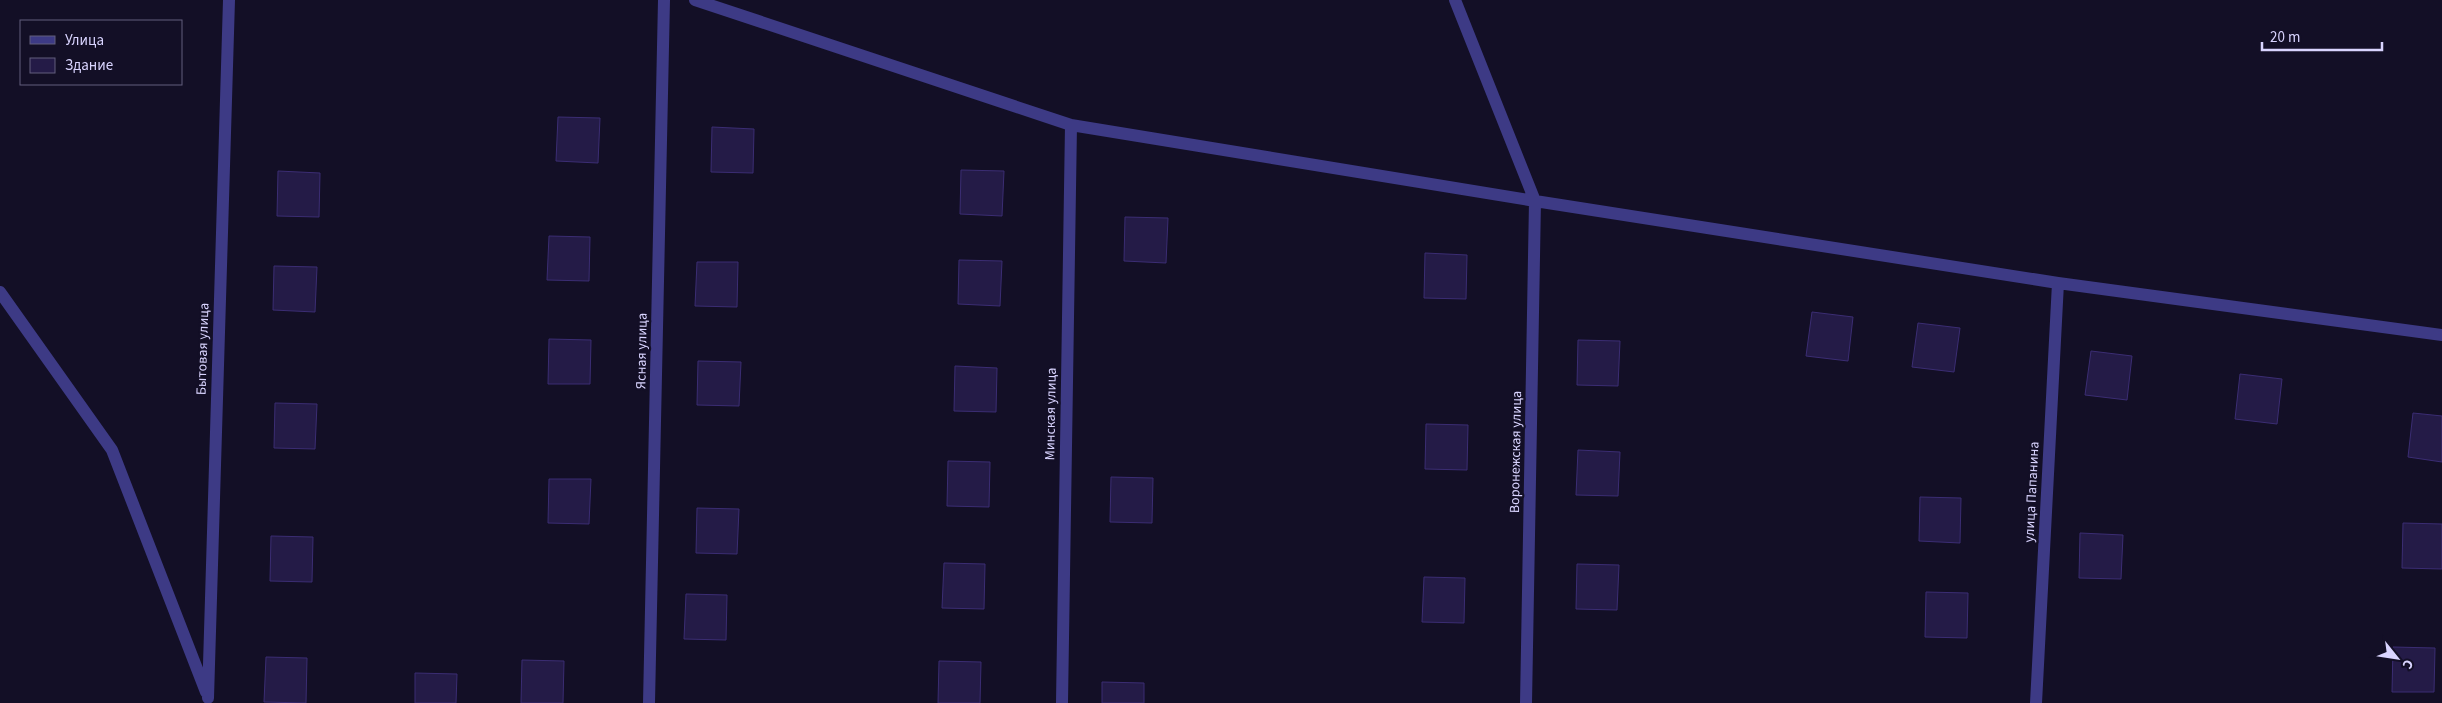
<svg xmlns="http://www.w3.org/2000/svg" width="2442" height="703" font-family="'Source Sans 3',sans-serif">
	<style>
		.building { fill: #241b47; stroke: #3b2d73 }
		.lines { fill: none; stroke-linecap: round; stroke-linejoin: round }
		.minor { stroke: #3d3a85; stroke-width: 12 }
		.labels { text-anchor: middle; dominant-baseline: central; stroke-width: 4.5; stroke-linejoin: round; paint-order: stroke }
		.street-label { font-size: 14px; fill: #d9d4ff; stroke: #130f26 }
	</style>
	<rect width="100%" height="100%" fill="#130f26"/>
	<path class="building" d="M558 117 600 118 598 163 556 161Z
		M712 127 754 129 753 173 711 172Z
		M961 170 1004 171 1002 216 960 214Z
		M278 171 320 173 319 217 277 216Z
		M1125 217 1168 218 1166 263 1124 261Z
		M549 236 590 237 589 281 547 280Z
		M1425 253 1467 255 1466 299 1424 298Z
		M959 260 1002 261 1000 306 958 304Z
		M697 262H738L737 307 695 306Z
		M274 266 317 267 315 312 273 310Z
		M1812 312 1853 317 1848 361 1806 356Z
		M1918 323 1960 328 1954 372 1912 367Z
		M549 339 591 340 590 384H548Z
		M1578 340 1620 341 1618 386 1577 385Z
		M2091 351 2132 356 2127 400 2085 395Z
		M698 361 741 362 739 406 697 405Z
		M955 366 997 368 996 412 954 411Z
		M2240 374 2282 379 2277 424 2235 419Z
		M275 403 317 404 315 449 274 448Z
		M2413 413 2442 416V462L2408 457Z
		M1426 424 1468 425 1467 470 1425 469Z
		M1578 450 1620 452 1618 496 1576 495Z
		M948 461 990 462 989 507 947 506Z
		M1111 477 1153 478 1152 523 1110 522Z
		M549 479H591L589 524 548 523Z
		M1920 497 1961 498 1960 543 1919 541Z
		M697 508 739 509 737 554 696 553Z
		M2403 523 2442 524V569L2402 568Z
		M2080 533 2123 535 2121 579 2079 578Z
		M271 536 313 537 312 582 270 581Z
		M944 563 985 564 984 609 942 608Z
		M1577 564 1619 565 1617 610 1576 609Z
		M1424 577 1465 578 1464 623 1422 622Z
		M1926 592 1968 593 1967 638 1925 637Z
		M686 594 727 595 726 640 684 639Z
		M2393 647 2435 648 2434 692H2392Z
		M266 657 307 658 306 703 264 702Z
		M522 660 564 661 563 703H521Z
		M939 661 981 662 980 703H938Z
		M415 673 457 674 456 703H415Z
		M1102 682 1144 683V703H1102Z"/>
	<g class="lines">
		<path class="minor" d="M695 0 1071 125 1535 201 2058 283 2442 335
			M1455 0 1535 201 1526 703
			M0 292 112 450 206 692
			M208 698 229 0
			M649 703 664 0
			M1062 703 1071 125
			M2036 703 2058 283"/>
	</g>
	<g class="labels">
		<g class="street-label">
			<text transform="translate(203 349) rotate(-88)">Бытовая улица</text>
			<text transform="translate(642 351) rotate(-89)">Ясная улица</text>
			<text transform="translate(1051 414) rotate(-89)">Минская улица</text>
			<text transform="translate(1516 452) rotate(-89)">Воронежская улица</text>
			<text transform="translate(2032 492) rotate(-87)">улица Папанина</text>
		</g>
	</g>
	<rect x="20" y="20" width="162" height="65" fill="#130f26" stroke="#625e7d"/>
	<rect x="30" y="36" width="25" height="8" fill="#3d3a85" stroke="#625e7d"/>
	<text x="65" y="45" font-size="15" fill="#d9d4ff">Улица</text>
	<rect x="30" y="58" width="25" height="15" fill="#241b47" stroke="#625e7d"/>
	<text x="65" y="70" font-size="15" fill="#d9d4ff">Здание</text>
	<g transform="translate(2397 658) rotate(120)" stroke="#130f26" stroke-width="4" paint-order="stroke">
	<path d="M0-4L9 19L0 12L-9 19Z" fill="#d9d4ff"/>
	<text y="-8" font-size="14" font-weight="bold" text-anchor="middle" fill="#d9d4ff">С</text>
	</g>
	<path d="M2262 42v8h120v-8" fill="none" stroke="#d9d4ff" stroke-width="2.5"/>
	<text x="2270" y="42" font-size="15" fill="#d9d4ff" stroke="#130f26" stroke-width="4" paint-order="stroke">20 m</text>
</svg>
